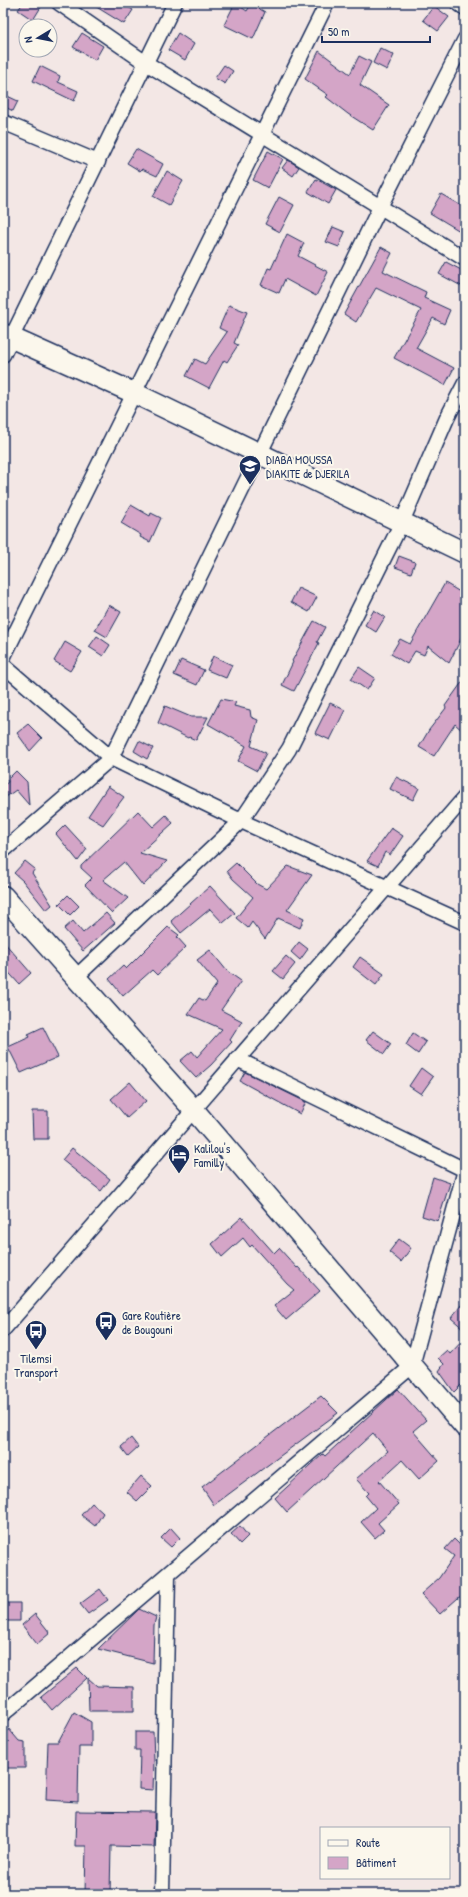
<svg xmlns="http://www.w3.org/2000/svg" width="468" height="1897" font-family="'Patrick Hand',sans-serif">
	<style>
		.building { fill: #d4a5c7; stroke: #1b2f5e }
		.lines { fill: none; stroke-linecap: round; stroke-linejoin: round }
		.street-casing { stroke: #1b2f5e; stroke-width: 17 }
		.secondary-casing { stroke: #1b2f5e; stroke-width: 23 }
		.street { stroke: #fbf7ec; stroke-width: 14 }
		.secondary { stroke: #fbf7ec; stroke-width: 20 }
		.labels { text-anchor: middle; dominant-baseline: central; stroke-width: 4; stroke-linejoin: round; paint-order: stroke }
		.poi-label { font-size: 12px; fill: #1b2f5e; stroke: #fbf7ec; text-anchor: start }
	</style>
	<rect width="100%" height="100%" fill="#f3e7e5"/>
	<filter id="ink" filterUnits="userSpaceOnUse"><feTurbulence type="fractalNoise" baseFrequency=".025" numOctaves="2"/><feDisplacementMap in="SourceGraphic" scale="8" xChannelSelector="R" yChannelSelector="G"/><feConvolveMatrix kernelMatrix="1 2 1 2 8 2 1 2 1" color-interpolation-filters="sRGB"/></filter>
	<g filter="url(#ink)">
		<path class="building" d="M23 3H35L41 7 33 20 18 10Z
			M90 3H122L133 10 124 24Z
			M235 3 247 11 251 4 265 12 253 39 224 25Z
			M434 6 449 17 438 31 423 20Z
			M82 33 103 46 95 60 73 47Z
			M178 33 194 44 185 60 168 50Z
			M380 48 394 55 387 70 373 63Z
			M319 51 350 74 359 56 371 62 360 85 389 105 373 130 348 114 326 97 328 95 305 79Z
			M224 65 233 71 225 84 215 78Z
			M40 66 60 76 58 82 78 91 74 101 33 81Z
			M3 94 18 101 13 111 3 106Z
			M136 149 163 164 157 176 142 169 140 171 127 163Z
			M268 151 283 159 268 188 253 180Z
			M288 160 299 167 293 176 282 168Z
			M167 171 183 181 169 205 153 196Z
			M316 179 336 190 328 204 308 192Z
			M441 194 465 208V234L430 213Z
			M279 197 294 205 280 232 265 224Z
			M333 227 345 232 339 247 326 242Z
			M287 234 304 243 298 256 328 272 316 296 285 279 279 293 261 285 268 268 271 269Z
			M381 247 392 253 383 271 426 292 424 298 450 310 444 324 433 318 416 348 454 368 445 385 394 358 421 310 376 288 356 322 344 314Z
			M446 262 465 272V288L439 274Z
			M229 305 247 312 234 343 238 345 227 362 224 360 209 388 186 376 195 359 205 364 227 332 219 328Z
			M131 505 150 516 151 513 161 518 150 542 140 537 141 535 121 523Z
			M399 556 415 562 411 573 395 567Z
			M445 583 465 595V631L449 663 428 646 424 655 415 651 407 664 391 654 400 639 410 644Z
			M298 588 317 597 309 612 291 602Z
			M109 605 121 612 107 637 95 630Z
			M374 610 385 617 376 632 365 625Z
			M314 621 325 627 317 642 319 643 294 691 282 685 293 662 292 661Z
			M97 636 110 645 103 656 89 647Z
			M65 642 82 652 70 671 54 661Z
			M213 656 232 665 226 678 207 670Z
			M181 660 204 670 197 685 174 675Z
			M359 667 375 678 367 690 351 679Z
			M465 678V733L455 724 434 756 419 747 429 730 446 708 445 706Z
			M221 699 236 702 234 706 250 710 251 717 258 720 251 746 266 753 257 771 238 761 246 746 208 724Z
			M330 703 345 710 330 740 315 733Z
			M165 706 191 717H208L196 740 189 737 188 738 158 723Z
			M28 724 42 738 30 751 17 733Z
			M139 741 153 748 147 759 134 751Z
			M16 771 27 782 29 805 16 790 3 799V786L8 782 7 780Z
			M396 777 419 788 413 800 390 789Z
			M108 786 124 797 103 825 88 816Z
			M138 811 153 827 166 815 173 823 140 853 167 861 143 886 124 862 103 880 128 898 112 913 85 885 92 878 81 868V866Z
			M65 825 87 849 78 861 56 834Z
			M391 828 403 836 390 855 385 852 378 866 367 861Z
			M25 861 35 869 32 873 52 905 46 910 23 881 14 873Z
			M236 863 257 884 266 889 288 866 312 875 287 910 304 918 300 928 278 918 265 939 252 922 248 928 236 918 253 897 233 879 227 871Z
			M210 886 235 913 223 923 210 909 181 933 171 921Z
			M68 895 79 906 70 915 59 904Z
			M106 913 115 923 83 951 64 929 73 921 83 933Z
			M168 927 179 935 177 937 186 947 157 975 152 970 123 996 109 979 123 966 126 969Z
			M3 941 31 973 19 984 3 966Z
			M299 942 308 949 300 960 291 952Z
			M210 950 227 971 241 981 221 1010 242 1021 230 1040 232 1042 211 1065 196 1078 180 1061 192 1051 197 1057 222 1029 188 1014 199 998 205 1001 217 984 197 960Z
			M286 956 295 964 283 979 273 971Z
			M360 957 384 974 376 985 353 967Z
			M43 1027 58 1057 21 1073 8 1047 30 1037 28 1034Z
			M373 1031 391 1044 384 1054 366 1040Z
			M413 1033 426 1042 418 1054 406 1045Z
			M421 1068 433 1077 421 1094 409 1086Z
			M245 1072 306 1102 300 1114 240 1081Z
			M130 1082 146 1101 127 1118 111 1099Z
			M32 1111H48V1139H33Z
			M72 1148 110 1179 101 1191 62 1160Z
			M433 1177 450 1183 438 1221 422 1216Z
			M242 1217 274 1253 279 1248 297 1268 298 1267 320 1291 286 1320 274 1306 294 1290 287 1284 252 1245 250 1247 243 1238 222 1257 212 1244Z
			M399 1239 411 1248 401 1262 389 1252Z
			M465 1300V1330L451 1318Z
			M465 1338V1381L454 1392 439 1371 444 1364 438 1358 447 1350 450 1354Z
			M398 1389 426 1420 413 1431 439 1461 419 1479 402 1460 379 1481 399 1504 378 1523 384 1530 375 1538 361 1522 376 1508 366 1496 369 1493 356 1479 388 1451 373 1433 287 1512 275 1498 323 1454 325 1456Z
			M321 1396 338 1413 214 1505 202 1487Z
			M131 1438 138 1447 128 1456 121 1447Z
			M141 1476 152 1486 137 1501 127 1492Z
			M92 1503 103 1513 95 1526 81 1515Z
			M240 1526 248 1536 240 1544 231 1534Z
			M171 1528 180 1538 171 1547 161 1538Z
			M454 1539 461 1546 465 1540V1594L458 1598 440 1614 421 1594 439 1578 454 1556 445 1549Z
			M100 1589 108 1600 88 1614 80 1604Z
			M3 1603H20V1621H3Z
			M139 1609 156 1617 154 1625 153 1663 98 1649Z
			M35 1614 50 1633 37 1644 22 1625Z
			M77 1668 87 1678 52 1710 41 1697Z
			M88 1678 97 1686 134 1687V1711H89Z
			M74 1712 91 1722V1747H79L78 1802 46 1800 48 1742H58Z
			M3 1722 19 1741 25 1742V1768H3Z
			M135 1732H153L154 1761 153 1790 139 1789 140 1750H135Z
			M76 1811 155 1812 154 1847 111 1846 110 1894H85L86 1846H75Z"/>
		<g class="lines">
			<g class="street-casing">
				<path id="street" d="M59 3 146 63 465 259
					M458 3 465 8
					M3 122 98 162
					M3 355 175 3
					M3 658 327 3
					M3 665 111 758 241 821 465 923
					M3 851 111 758 380 207 465 39
					M75 978 241 821 289 749 402 522 447 418 465 383
					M237 1059 465 1170
					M3 1330 465 797
					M3 1714 412 1366 465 1170
					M162 1894 168 1574"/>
			</g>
			<g class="secondary-casing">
				<path id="secondary" d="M3 334 134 393 465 553
					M3 896 193 1109 465 1427"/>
			</g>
			<use href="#street" class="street"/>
			<use href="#secondary" class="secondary"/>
		</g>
	</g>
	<defs>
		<g id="school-pin" transform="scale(1.15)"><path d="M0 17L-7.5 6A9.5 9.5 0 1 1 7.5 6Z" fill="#1b2f5e" stroke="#fbf7ec"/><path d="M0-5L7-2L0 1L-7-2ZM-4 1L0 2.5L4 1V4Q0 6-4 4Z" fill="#fff"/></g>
		<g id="hotel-pin" transform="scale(1.15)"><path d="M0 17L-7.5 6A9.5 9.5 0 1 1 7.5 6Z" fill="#1b2f5e" stroke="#fbf7ec"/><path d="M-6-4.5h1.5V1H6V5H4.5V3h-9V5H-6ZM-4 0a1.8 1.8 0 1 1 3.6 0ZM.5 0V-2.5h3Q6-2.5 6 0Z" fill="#fff"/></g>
		<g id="bus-pin" transform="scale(1.15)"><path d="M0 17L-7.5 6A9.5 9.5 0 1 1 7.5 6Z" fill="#1b2f5e" stroke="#fbf7ec"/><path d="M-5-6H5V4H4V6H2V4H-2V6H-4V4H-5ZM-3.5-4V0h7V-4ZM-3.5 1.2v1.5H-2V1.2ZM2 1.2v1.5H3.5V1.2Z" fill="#fff"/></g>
	</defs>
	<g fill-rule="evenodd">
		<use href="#school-pin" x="250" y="466"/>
		<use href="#hotel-pin" x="179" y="1155"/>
		<use href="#bus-pin" x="106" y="1322"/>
		<use href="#bus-pin" x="36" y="1331"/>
	</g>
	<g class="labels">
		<g class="poi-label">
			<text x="266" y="459">DIABA MOUSSA<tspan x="266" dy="14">DIAKITE de DJERILA</tspan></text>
			<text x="194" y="1148">Kalilou's<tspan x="194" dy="14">Familly</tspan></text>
			<text x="122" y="1315">Gare Routière<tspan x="122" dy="14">de Bougouni</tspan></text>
			<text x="36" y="1358" text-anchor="middle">Tilemsi<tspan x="36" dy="14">Transport</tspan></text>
		</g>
	</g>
	<rect width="468" height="1897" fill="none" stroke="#fbf7ec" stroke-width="16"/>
	<rect x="8" y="8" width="452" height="1881" fill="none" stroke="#1b2f5e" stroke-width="1.5" filter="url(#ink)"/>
	<rect x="320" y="1827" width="130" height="52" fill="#fbf7ec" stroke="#a1a7b3"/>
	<rect x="328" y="1840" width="20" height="6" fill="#fbf7ec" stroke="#a1a7b3"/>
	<text x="356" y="1847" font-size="12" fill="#1b2f5e">Route</text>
	<rect x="328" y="1857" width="20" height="12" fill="#d4a5c7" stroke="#a1a7b3"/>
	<text x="356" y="1867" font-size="12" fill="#1b2f5e">Bâtiment</text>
	<g transform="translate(38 38) rotate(260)"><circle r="19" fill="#fbf7ec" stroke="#a1a7b3"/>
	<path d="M0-3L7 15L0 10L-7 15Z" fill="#1b2f5e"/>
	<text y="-6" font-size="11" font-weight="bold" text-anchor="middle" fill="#1b2f5e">N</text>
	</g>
	<path d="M322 36v6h108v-6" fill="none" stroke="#1b2f5e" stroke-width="2"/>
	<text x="328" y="36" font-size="12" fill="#1b2f5e" stroke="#fbf7ec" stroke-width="3" paint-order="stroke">50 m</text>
</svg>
